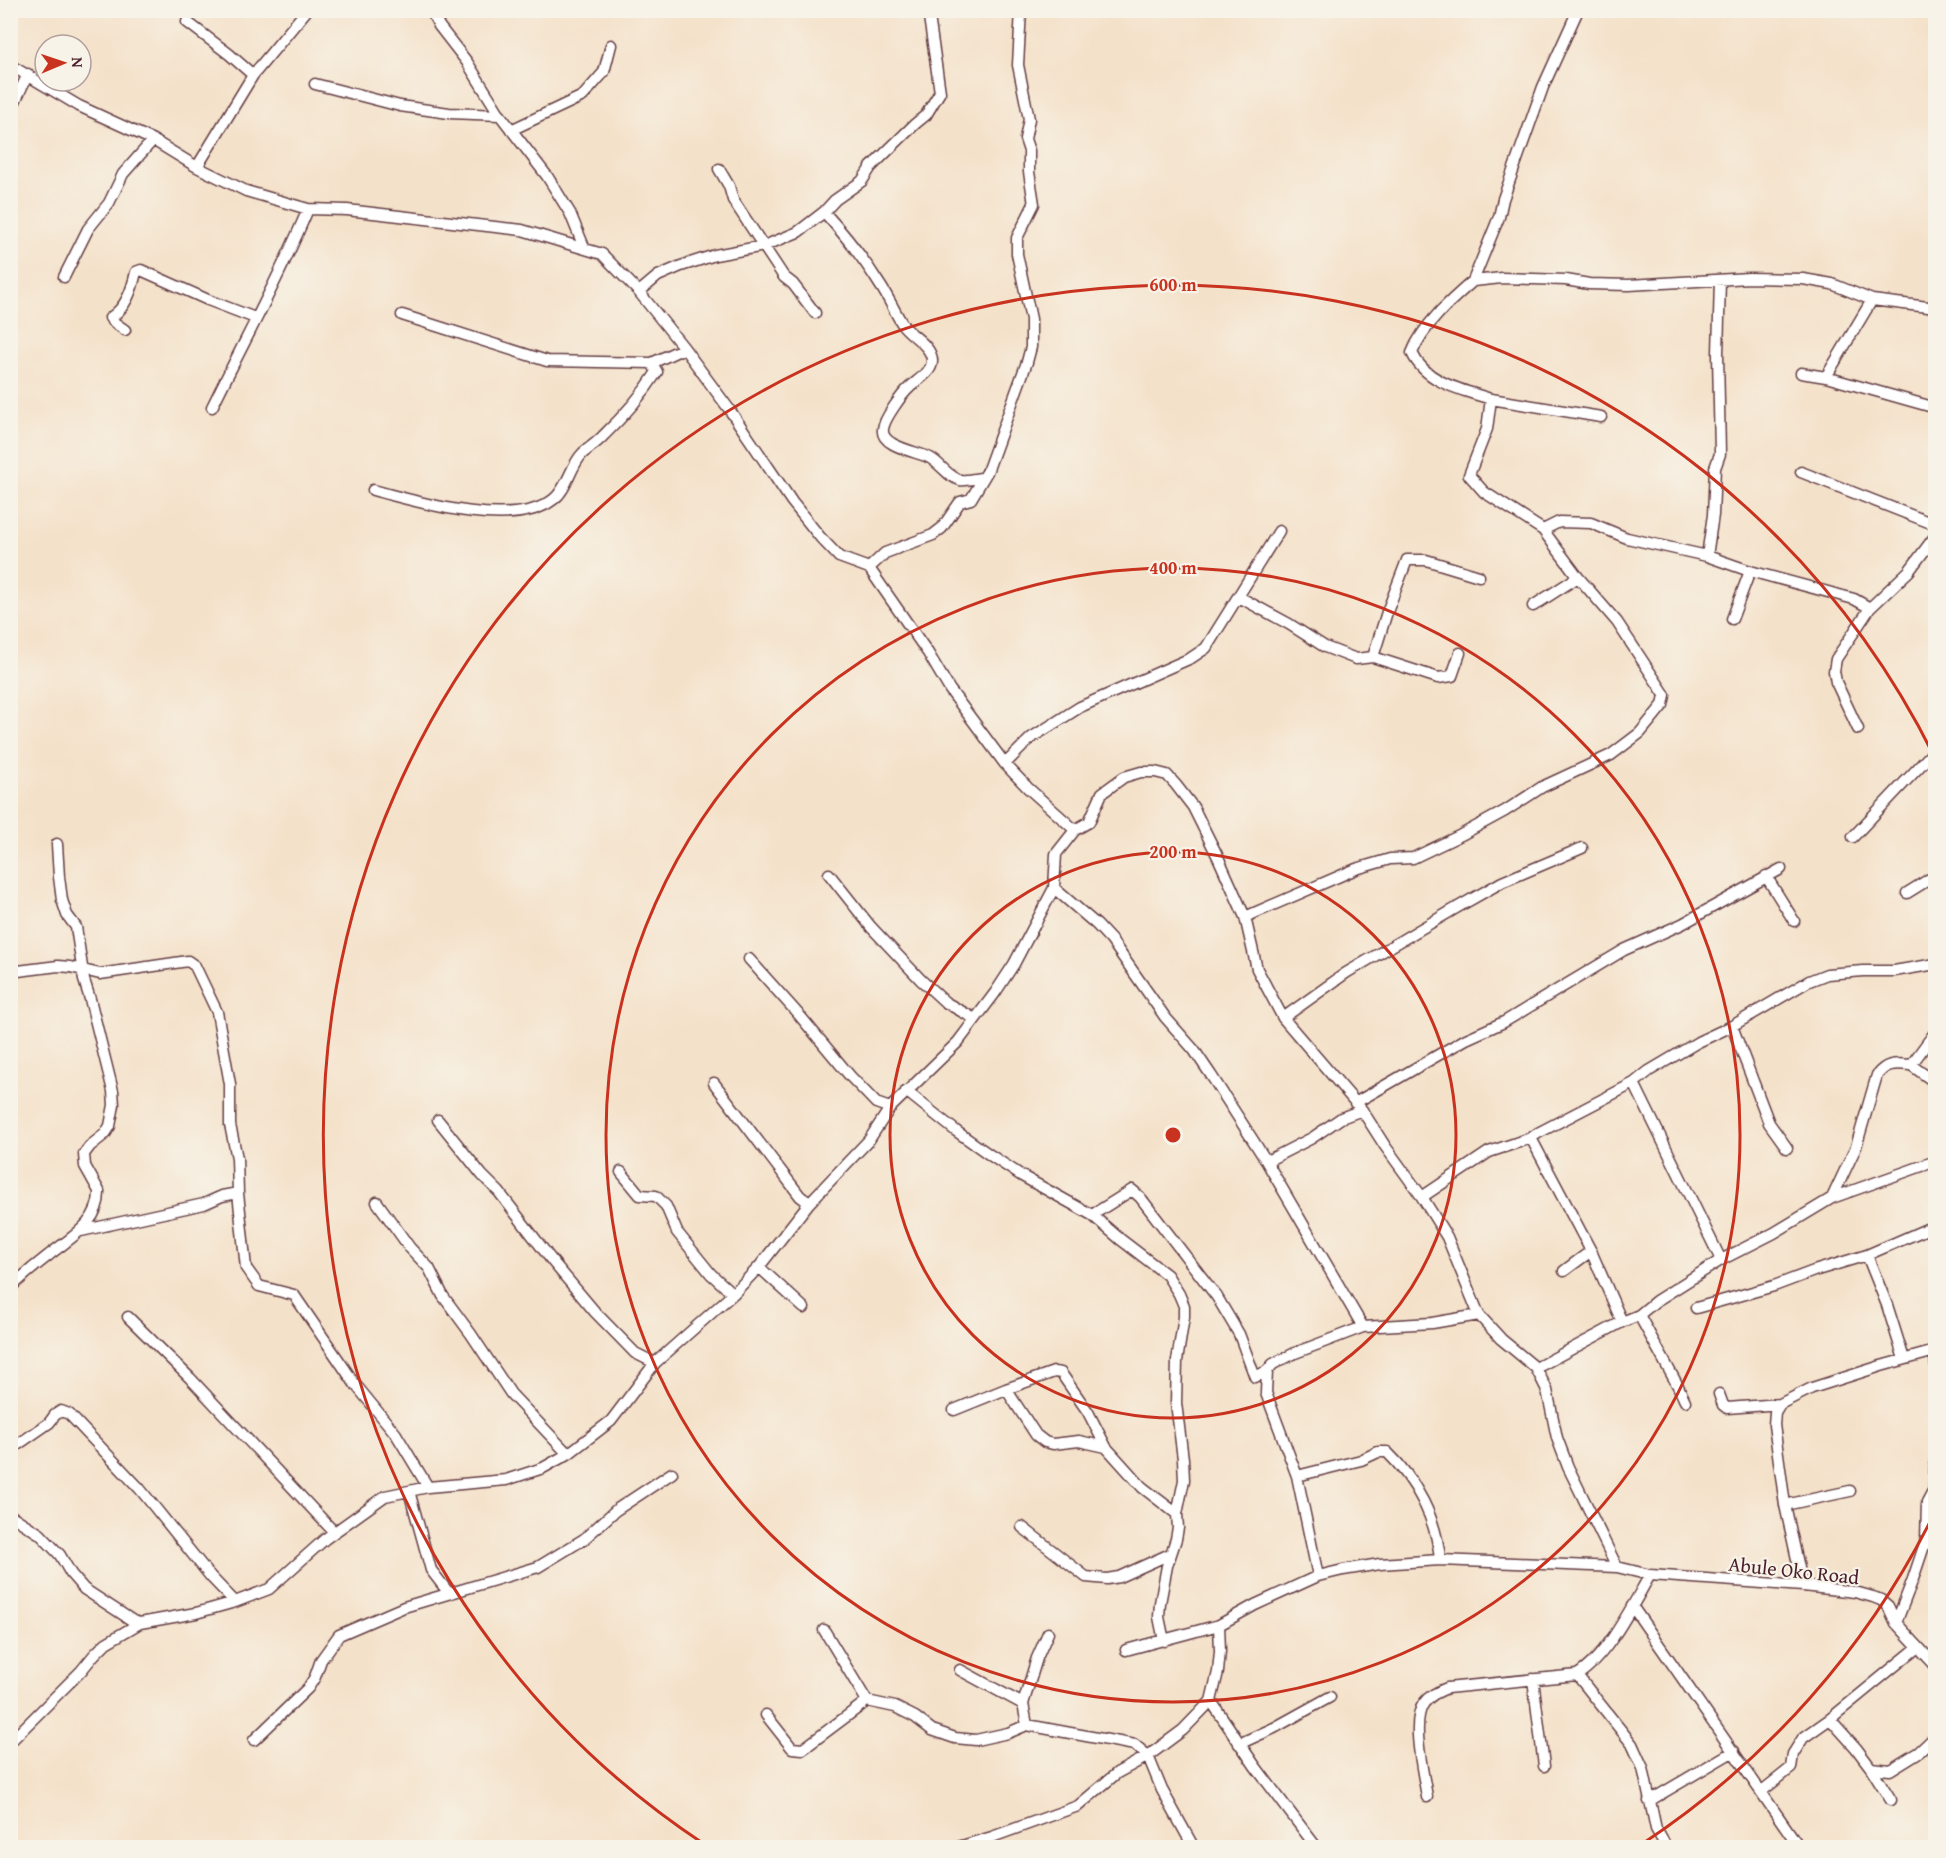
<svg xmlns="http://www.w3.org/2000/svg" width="1946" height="1858" font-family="'Gentium Book Plus',serif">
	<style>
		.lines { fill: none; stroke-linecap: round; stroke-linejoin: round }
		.minor-casing { stroke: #643c43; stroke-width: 13 }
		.minor { stroke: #fff; stroke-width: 10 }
		.ring { fill: none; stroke: #c8321e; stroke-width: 3 }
		.labels { text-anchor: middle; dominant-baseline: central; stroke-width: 4.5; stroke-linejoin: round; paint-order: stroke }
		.street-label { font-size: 20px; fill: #4a1f2b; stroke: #f7f3e8 }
		.centre { fill: #c8321e; stroke: #f7f3e8; stroke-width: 3 }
		.ring-label { font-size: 18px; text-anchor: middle; font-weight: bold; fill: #c8321e; stroke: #f7f3e8; stroke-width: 4.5; stroke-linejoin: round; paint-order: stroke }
	</style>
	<rect width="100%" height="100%" fill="#f7f3e8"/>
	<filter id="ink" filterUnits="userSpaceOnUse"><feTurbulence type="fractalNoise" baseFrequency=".0167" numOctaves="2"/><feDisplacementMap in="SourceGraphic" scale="12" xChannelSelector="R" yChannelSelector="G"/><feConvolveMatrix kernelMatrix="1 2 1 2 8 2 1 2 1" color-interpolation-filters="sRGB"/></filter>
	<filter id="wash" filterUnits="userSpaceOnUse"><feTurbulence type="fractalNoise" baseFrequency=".008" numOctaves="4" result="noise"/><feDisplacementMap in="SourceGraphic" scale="24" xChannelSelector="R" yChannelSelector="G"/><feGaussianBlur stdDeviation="1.35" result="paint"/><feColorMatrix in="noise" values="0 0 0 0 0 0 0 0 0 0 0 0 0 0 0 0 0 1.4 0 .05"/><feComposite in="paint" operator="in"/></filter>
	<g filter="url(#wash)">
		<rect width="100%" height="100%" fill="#f4e1c9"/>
	</g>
	<g filter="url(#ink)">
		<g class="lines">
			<g class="minor-casing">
				<path id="minor" d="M431 10 439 26 467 62 500 115 547 176 570 213 584 247
					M1021 10 1018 65 1029 119 1025 139 1029 151V172L1034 204 1017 238V254L1031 319V347L1027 362 987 472 971 499 960 502 942 528 933 535 885 553 869 568 928 653 950 690 1005 764 1028 788 1075 830 1089 822 1102 793 1124 777 1141 772H1155L1167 775 1176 785 1193 807 1218 857 1245 917 1257 969 1283 1018 1362 1110 1385 1146 1422 1197 1447 1237 1479 1315 1501 1339 1536 1368 1547 1390 1557 1438 1568 1467 1617 1567
					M1578 10 1543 87 1503 199 1499 217 1473 281 1502 278 1566 280 1589 284 1629 285 1749 278 1803 279 1832 284 1872 300 1936 308
					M187 22 229 54 253 75
					M10 65 79 106 153 140 197 167 246 191 308 209 347 210 522 230 602 254 639 292 684 348 729 409 792 502 820 537 839 557 869 568
					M315 84 400 106 449 113 500 115
					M10 112 28 74
					M511 130 583 96 604 72 611 45
					M197 167 253 75 307 10
					M719 169 729 186 733 200 784 277 793 284 815 313
					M824 212C845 235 864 259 880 285 889 298 895 313 903 325 911 336 931 345 932 360 933 372 917 380 910 387 902 394 884 419 883 429 880 447 920 452 930 458 941 464 948 477 960 480 966 481 976 478 983 478
					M64 277 88 229 109 203 123 174 153 140
					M639 292 658 276 681 266 715 255 764 246 798 232 824 212 835 200 862 181 871 167 915 124 926 115 940 92 928 10
					M402 315 547 361 652 363 684 348
					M125 330 115 323 110 318C126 308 132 290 136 272L141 270 208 300 255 318
					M1801 373 1826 377 1936 408
					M1826 377 1872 300
					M1491 399 1601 417
					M212 407C244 341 280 277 308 209
					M1801 472 1936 525
					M373 490C417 502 515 531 554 499 568 488 570 466 583 453 590 447 598 442 604 435 624 416 642 395 657 372L652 363
					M1543 530 1559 522 1591 523 1627 538 1707 556 1750 571 1854 599 1870 608
					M1707 556 1713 515 1715 468 1720 454 1718 354 1720 280
					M1239 597 1289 624 1325 647 1356 659 1373 657 1387 612 1407 560H1426L1479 576
					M1533 606 1578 577
					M1732 619 1750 571
					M1373 657 1438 678 1452 676 1460 653
					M1858 729 1836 682 1834 671 1836 659 1870 608 1909 571 1936 535
					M1005 764 1031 738 1080 707 1191 658 1206 648 1279 531
					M1853 837 1936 749
					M829 874 871 927 921 980 945 1002 975 1019
					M1766 876 1794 921
					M1054 888 1097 925 1111 940 1165 1017 1194 1050 1211 1075 1265 1159 1363 1327
					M1907 893 1936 875
					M1245 917 1356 869 1390 859 1413 858 1461 835 1505 811 1542 787 1611 755 1640 733 1663 705 1665 695 1617 622 1578 577 1543 530 1484 492 1469 475 1487 429 1491 399C1462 390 1426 383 1412 353 1423 325 1450 301 1473 281
					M749 959 800 1016 850 1076 876 1103 890 1108
					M10 972 58 966 70 967 100 974 188 961 195 966 217 1012 230 1084V1125L237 1158 238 1193 222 1196 204 1204 81 1231
					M1283 1018 1346 973 1458 907 1502 882 1582 848
					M1732 1026 1769 1123 1787 1148
					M1911 1065 1936 1083
					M714 1083 800 1196 809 1203
					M1634 1083 1721 1260
					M906 1091 956 1131 990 1155 1022 1176 1092 1215 1120 1239 1167 1275 1179 1294 1184 1306V1317L1177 1361 1176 1403 1183 1459 1184 1480 1177 1514 1178 1528 1176 1539 1167 1566 1160 1603 1159 1617 1164 1641
					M1355 1103 1466 1039 1504 1022 1624 950 1682 924 1781 869
					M438 1120 482 1175 499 1192 553 1262 595 1312 635 1353 655 1363
					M1531 1138 1591 1251
					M1265 1159 1269 1160 1312 1138 1341 1118 1362 1110
					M621 1172 640 1195 656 1196 666 1206 677 1232 711 1274 733 1294
					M238 1193 246 1268 259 1286 294 1295 355 1384 396 1434 428 1487
					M1422 1197 1489 1152 1531 1138 1538 1133 1634 1083 1649 1071 1698 1042 1732 1026 1809 981 1827 974 1863 971H1894L1936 964
					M1832 1198 1856 1147 1877 1075C1887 1062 1896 1064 1911 1065L1936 1031
					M377 1202 410 1248 429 1268 443 1296 471 1334 511 1394 568 1454
					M1092 1215 1132 1190 1140 1197 1217 1297 1239 1334 1255 1377 1267 1371
					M1867 1255 1887 1305 1904 1359
					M759 1267 804 1308
					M1564 1271 1591 1251 1622 1322
					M10 1288C23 1276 36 1265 49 1255 70 1238 100 1223 99 1191L85 1166 84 1154 90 1146 105 1134 110 1126 114 1105 113 1091 90 999 84 980 76 927 67 915 62 900 59 877 57 844
					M1696 1308 1774 1286 1814 1271 1867 1255 1936 1225
					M1639 1315 1678 1386 1685 1401
					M128 1317 190 1378 334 1532
					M1536 1368 1622 1322 1639 1315 1656 1301 1721 1260 1774 1233 1832 1198 1936 1161
					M1006 1389 1036 1435 1045 1442 1053 1444 1079 1441 1106 1447 1142 1487 1177 1514
					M1719 1394 1723 1405 1727 1408 1780 1404 1812 1388 1881 1366 1935 1351 1936 1366
					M1780 1404 1775 1412 1774 1425 1785 1505 1803 1586
					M954 1410 1006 1389 1054 1372 1061 1373 1088 1412 1106 1447
					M10 1450 49 1423 55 1415 61 1411 69 1414 140 1489 211 1577 235 1602
					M1297 1476 1361 1460 1378 1452H1387C1416 1480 1437 1520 1440 1560
					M409 1491 431 1570 448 1592
					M1785 1505 1850 1491
					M10 1515 40 1534 60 1555 71 1574 84 1589 133 1621 140 1623 196 1613 235 1602 269 1589 325 1539 385 1496 428 1487 506 1480 543 1468 568 1454 611 1421 655 1363 733 1294 759 1267 809 1203 869 1140 890 1108 958 1042 995 993 1014 964 1054 888 1056 854 1075 830
					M1022 1527 1086 1577 1107 1579 1119 1577 1170 1554
					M1318 1576 1297 1476 1266 1393 1267 1371 1273 1364 1295 1353 1363 1327 1432 1323 1479 1315
					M1632 1606 1800 1848
					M1896 1623 1913 1579 1926 1540 1927 1502 1934 1489 1936 1448
					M824 1630 867 1701 895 1707 915 1717 932 1730 955 1738 976 1740 1008 1733 1027 1725 1135 1745 1148 1756 1162 1790 1194 1848
					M1126 1650 1219 1625 1255 1605 1318 1576 1343 1570 1380 1564 1440 1560 1617 1567 1650 1575 1803 1586 1855 1592 1873 1597 1881 1600 1888 1606 1896 1623 1936 1666
					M960 1670 1023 1704 1027 1725
					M1577 1675 1632 1744 1643 1768 1656 1829 1667 1848
					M1533 1679 1544 1766
					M1211 1701 1255 1766 1317 1848
					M1023 1704 1037 1658 1048 1633
					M766 1715 792 1748 803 1749 867 1701
					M1830 1719 1856 1748 1871 1768 1890 1770 1919 1752 1936 1736
					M254 1740 308 1688 315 1677 321 1660 339 1635 404 1607 538 1567 584 1539 616 1510 672 1473
					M10 1742 81 1671 94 1655 106 1643 140 1623
					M1239 1744 1274 1728 1330 1697
					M1871 1768 1891 1800
					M1762 1791 1791 1768 1793 1754 1803 1738 1830 1719 1918 1647
					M1427 1797C1424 1775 1410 1721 1424 1703 1430 1695 1438 1692 1447 1688L1577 1675C1607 1657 1632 1606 1650 1575
					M1649 1801 1734 1751
					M955 1848 992 1837 1078 1806 1117 1773 1148 1756 1183 1730 1211 1701 1218 1672 1220 1651 1219 1625"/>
			</g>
			<use href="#minor" class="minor"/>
		</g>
	</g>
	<g class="ring">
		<circle cx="1173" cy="1135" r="283"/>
		<circle cx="1173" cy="1135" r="567"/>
		<path d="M1934 1514A850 850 0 0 1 1642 1844M704 1844A850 850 0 1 1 1934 756"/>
	</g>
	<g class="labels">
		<g class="street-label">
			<text transform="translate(1794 1570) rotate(6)">Abule Oko Road</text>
		</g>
	</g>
	<circle cx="1173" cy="1135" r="9" class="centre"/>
	<g class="ring-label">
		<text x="1173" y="291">600 m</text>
		<text x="1173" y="574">400 m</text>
		<text x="1173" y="858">200 m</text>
	</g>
	<rect width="1946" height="1858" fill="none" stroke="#f7f3e8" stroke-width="36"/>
	<g transform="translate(63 63) rotate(88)"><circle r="28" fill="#f7f3e8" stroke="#b29e9c" stroke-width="1.5"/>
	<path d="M0-4.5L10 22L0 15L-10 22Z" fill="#c8321e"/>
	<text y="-9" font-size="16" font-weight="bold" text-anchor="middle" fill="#4a1f2b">N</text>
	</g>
</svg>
